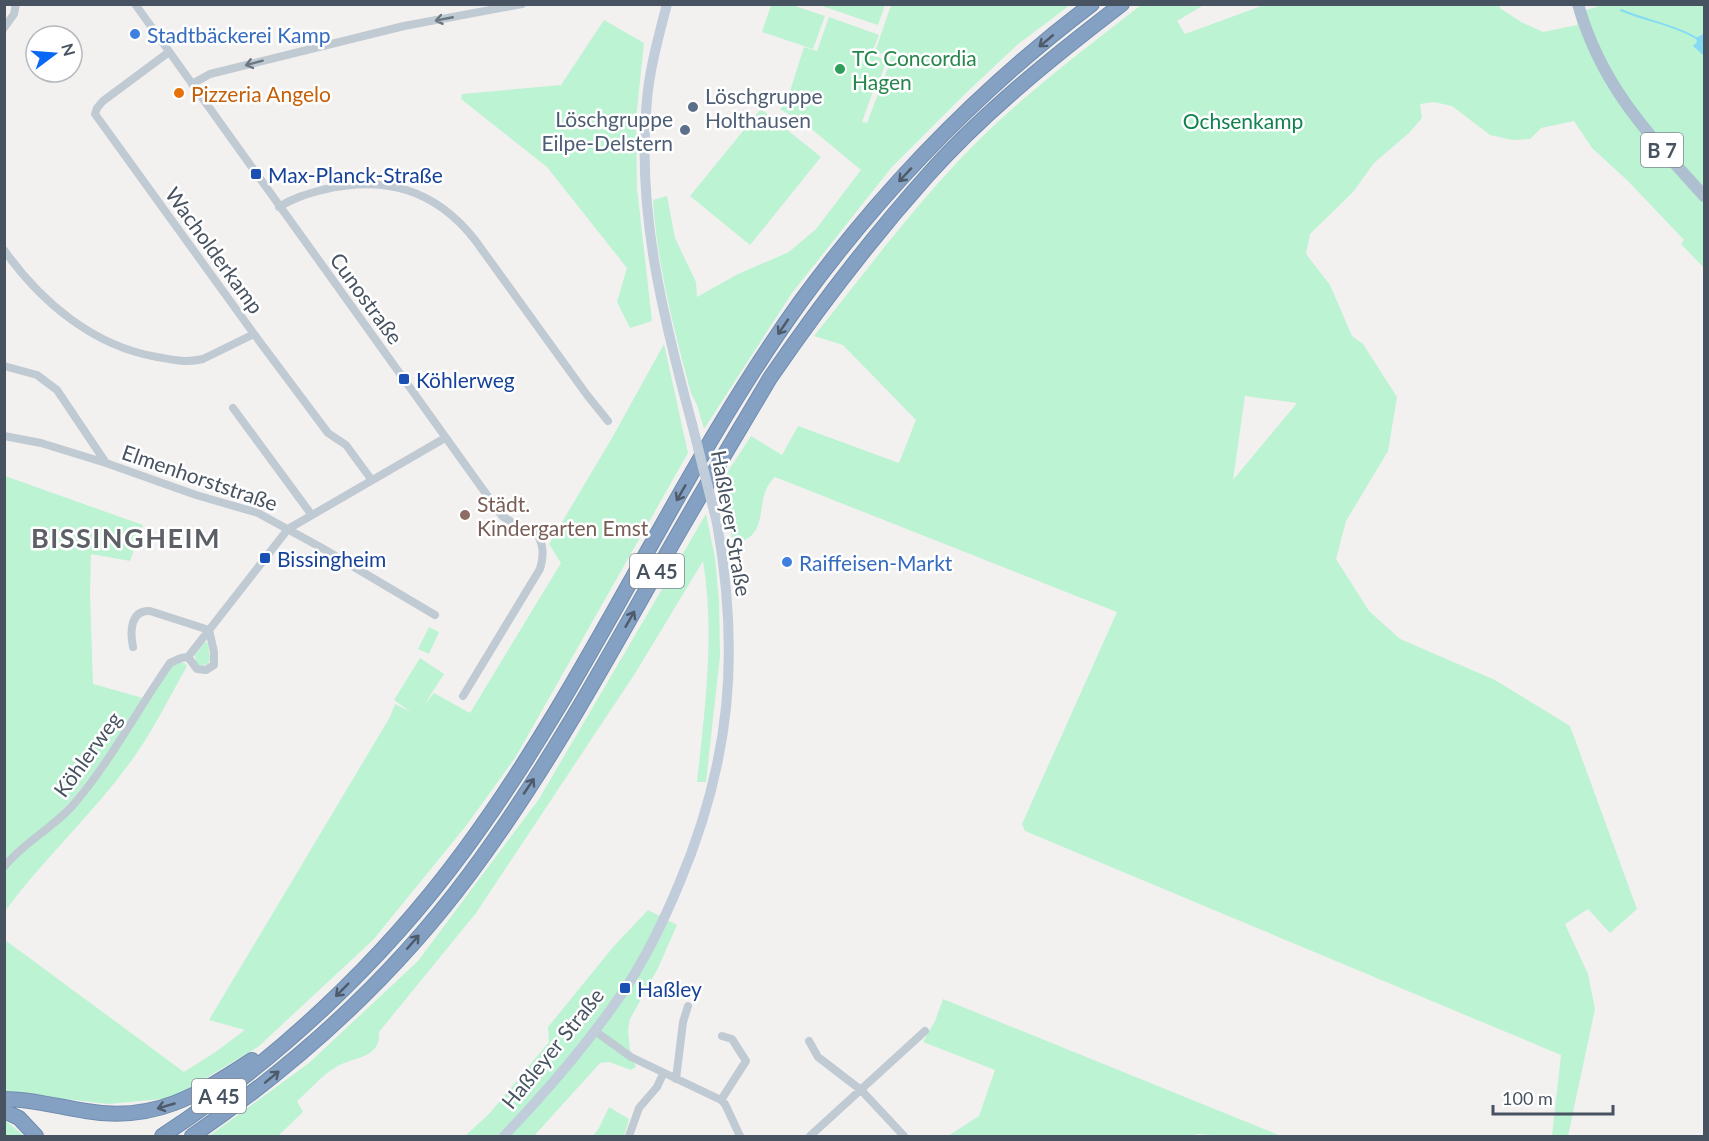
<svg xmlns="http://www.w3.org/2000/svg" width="1709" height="1141" font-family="Lato,sans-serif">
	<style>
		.green { fill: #bcf3d3; fill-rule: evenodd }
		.water { fill: #85daf4 }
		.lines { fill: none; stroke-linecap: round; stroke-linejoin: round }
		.stream { stroke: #85daf4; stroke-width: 2 }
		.motorway-casing { stroke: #6f8caf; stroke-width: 16 }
		.minor { stroke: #c0cad3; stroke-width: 8 }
		.secondary { stroke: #c2cddb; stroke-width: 10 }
		.primary { stroke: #aebfd1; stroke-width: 12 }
		.motorway { stroke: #84a1c3; stroke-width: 14 }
		.secondary-bridge { stroke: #c2cddb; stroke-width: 10 }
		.oneway { stroke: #6b7782 }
		.oneway2 { stroke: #4d5b6a }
		.shop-dot { fill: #3f7fe0; stroke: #fff; stroke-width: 2 }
		.leisure-dot { fill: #2e9e5b; stroke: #fff; stroke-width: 2 }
		.food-dot { fill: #e8710a; stroke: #fff; stroke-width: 2 }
		.service-dot { fill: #5c6f8a; stroke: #fff; stroke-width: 2 }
		.transit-dot { fill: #1a4fb4; stroke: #fff; stroke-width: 2 }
		.education-dot { fill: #8d6e63; stroke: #fff; stroke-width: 2 }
		.labels { text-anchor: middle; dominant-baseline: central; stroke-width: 5; stroke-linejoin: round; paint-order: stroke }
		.shield { fill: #fff; stroke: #7e8790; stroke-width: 1.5 }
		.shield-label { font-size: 20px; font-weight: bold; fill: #475360 }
		.shop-label { font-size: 21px; fill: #366cbe; stroke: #fff; text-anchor: start }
		.leisure-label { font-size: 21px; fill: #27864d; stroke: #fff; text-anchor: start }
		.food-label { font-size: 21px; fill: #c56008; stroke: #fff; text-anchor: start }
		.service-label { font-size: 21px; fill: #4e5e75; stroke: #fff; text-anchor: start }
		.park-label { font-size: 21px; fill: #0f834d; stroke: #fff }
		.transit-label { font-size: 21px; fill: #164399; stroke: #fff; text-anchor: start }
		.street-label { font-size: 21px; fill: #475360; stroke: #fff }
		.education-label { font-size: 21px; fill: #785e54; stroke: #fff; text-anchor: start }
		.district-label { font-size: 27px; font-weight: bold; letter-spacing: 1.5px; fill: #5c6066; stroke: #fff }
	</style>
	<rect width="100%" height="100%" fill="#f3f0f0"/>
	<path class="green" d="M771 5H792L825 16 813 49 762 32Z
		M819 5H885L878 25Z
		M891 5H1070L1017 45 966 93 891 168 792 293 704 429 697 405 691 393C674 330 657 265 653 200L667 196 675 238 696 282 697 297 738 274 789 252 816 229 861 170 808 126 780 109 786 104 804 47 817 51 829 17 879 35 871 55 887 60 876 89 874 88 862 122 867 123 889 65 891 56 875 52Z
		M1141 5H1204L1177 21 1185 34 1264 5H1499L1500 8 1521 22 1543 32 1577 25 1580 12 1602 5H1704V268L1681 244 1684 240 1628 181 1592 148 1574 121 1541 128 1530 139 1513 140 1490 135 1452 106 1434 102 1420 104 1422 118 1409 133 1374 163 1353 192 1310 234 1306 254 1330 285 1352 336 1363 344 1397 397 1388 451 1346 521 1336 559 1369 611 1400 639 1495 680 1570 726 1637 909 1610 933 1588 909 1565 924 1588 974 1595 1009 1568 1136H1552L1561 1055 1025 831 1022 824 1117 612 775 477C751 499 774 536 733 544L721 482 751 436 782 455 798 426 899 463 916 420 843 345 814 336C867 270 917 202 976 143 1027 92 1085 49 1141 5ZM1245 396 1297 403 1233 480Z
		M604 20 644 43 636 119 637 188 652 321 630 328 617 302 627 268 547 167 461 99 462 94 561 85Z
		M761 109 821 157 750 245 690 196Z
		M664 344 688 453 515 758 465 827 373 940 258 1047 172 1098 108 1104 5 1092V940L184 1072 214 1053 245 1030 209 1020 390 717 395 704 411 712 394 700 420 658 444 674 424 705 434 693 470 713 561 563 549 544 612 438Z
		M5 476 143 525 130 561 91 554 90 593 93 684 143 698C118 738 92 779 59 814 42 831 19 842 5 862Z
		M706 514 715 558 719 601 720 656 706 782H697C705 709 715 633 703 561L636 672 476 913 379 1032C381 1059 354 1056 336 1067 322 1075 310 1090 297 1101L303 1112 278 1136H209L309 1063 418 961 539 799Z
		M429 627 439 632 429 654 418 649Z
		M205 642 208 643 210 659 208 664 199 666 196 662 195 655Z
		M180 662 184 663 187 666C170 696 154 729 134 757 95 812 45 857 5 911L4 872 24 850 56 827 113 753 172 664Z
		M648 910 677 925 658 968 630 1019 628 1030 630 1050 636 1067 631 1070 609 1062 600 1063 534 1136H465L489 1114 549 1042 548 1027 614 946Z
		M943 999 1281 1136H1226L1196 1134 1195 1136H948L979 1116 995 1070 923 1042 935 1021Z
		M609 1107 629 1119 624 1136H593L599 1128Z
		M5 1120 24 1136H5Z"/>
	<path class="water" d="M1703 34 1704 35V56L1693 46 1697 42 1696 38Z"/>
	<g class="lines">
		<path class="stream" d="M1621 10C1646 21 1673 24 1696 38"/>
		<g class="motorway-casing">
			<path id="motorway" d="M4 1099C32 1099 59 1107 86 1111 154 1123 198 1095 252 1060
				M4 1111 19 1118 36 1136
				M162 1136C277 1060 381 963 463 852 592 678 675 476 801 301 883 189 981 88 1092 4
				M192 1136C296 1065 393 977 469 875 542 777 602 669 662 562 697 500 734 439 770 378 818 308 870 240 927 176 984 112 1053 57 1122 4"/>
		</g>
		<path class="minor" d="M135 4 502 516 521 528 536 532C544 545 544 555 540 569L463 696
			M4 28 14 14 16 4
			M169 52 103 101 97 108 95 114 254 334 328 433 346 445 371 479
			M192 84 210 74 404 26 522 4
			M279 207C293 198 307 194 322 190 385 175 435 189 475 240L587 395 608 421
			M4 250C41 302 93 346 157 357 173 360 187 363 203 359L254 334
			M4 366 37 375 57 390 106 463
			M233 408 311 514
			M4 436 41 443 106 463 196 495 258 513 322 548 435 615
			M133 647C130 632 130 610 150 611L209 630
			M188 657 197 669 206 670 214 665V652L209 630
			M4 867C24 842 52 829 73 805 111 761 137 710 170 663L181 658 188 657 288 529 445 438
			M595 1031 631 1057 721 1100 725 1104 740 1136
			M809 1041 818 1057 861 1090 904 1136
			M676 1079 683 1022 688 1006
			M721 1100 746 1061 732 1039 722 1036
			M629 1136 639 1108 657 1087 663 1074
			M810 1136 925 1031"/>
		<path class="secondary" d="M667 4C659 35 650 67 647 99 636 210 663 317 692 424
			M504 1136C547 1091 590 1041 625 989 647 956 664 920 679 884 731 761 740 654 717 523"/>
		<path class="primary" d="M1578 4C1601 86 1649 135 1704 196"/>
		<use href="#motorway" class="motorway"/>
		<path class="secondary-bridge" d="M692 424 717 523"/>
	</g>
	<defs><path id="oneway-shaft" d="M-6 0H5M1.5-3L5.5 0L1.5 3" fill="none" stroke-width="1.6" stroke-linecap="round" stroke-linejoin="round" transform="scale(1.5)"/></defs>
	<g class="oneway">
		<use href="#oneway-shaft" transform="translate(444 19) rotate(169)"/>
		<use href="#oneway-shaft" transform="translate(254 63) rotate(165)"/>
	</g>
	<g class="oneway2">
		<use href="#oneway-shaft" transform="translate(1046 41) rotate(140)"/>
		<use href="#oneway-shaft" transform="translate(905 175) rotate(133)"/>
		<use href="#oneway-shaft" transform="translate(783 327) rotate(124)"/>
		<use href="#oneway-shaft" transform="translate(681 493) rotate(120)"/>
		<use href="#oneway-shaft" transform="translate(630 619) rotate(-60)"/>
		<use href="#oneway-shaft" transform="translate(529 786) rotate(-56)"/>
		<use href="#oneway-shaft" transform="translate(413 942) rotate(-49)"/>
		<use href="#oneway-shaft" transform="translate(342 990) rotate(135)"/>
		<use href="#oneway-shaft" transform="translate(272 1077) rotate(-39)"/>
		<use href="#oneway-shaft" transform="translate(166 1106) rotate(164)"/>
	</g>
	<g class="shop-dot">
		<circle cx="135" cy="34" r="6"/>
		<circle cx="787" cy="562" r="6"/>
	</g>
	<circle class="leisure-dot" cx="840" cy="69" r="6"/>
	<circle class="food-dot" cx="179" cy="93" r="6"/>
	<g class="service-dot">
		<circle cx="693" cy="107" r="6"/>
		<circle cx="685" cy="130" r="6"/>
	</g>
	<g class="transit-dot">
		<rect x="250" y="168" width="12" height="12" rx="3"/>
		<rect x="398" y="373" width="12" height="12" rx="3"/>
		<rect x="259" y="552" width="12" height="12" rx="3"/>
		<rect x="619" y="982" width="12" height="12" rx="3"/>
	</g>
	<circle class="education-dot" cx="465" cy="515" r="6"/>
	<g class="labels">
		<g class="shield">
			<rect x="1641" y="133" width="42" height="34" rx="4.5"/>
			<rect x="630" y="554" width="54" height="34" rx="4.5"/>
			<rect x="192" y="1079" width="54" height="34" rx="4.5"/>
		</g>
		<g class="shield-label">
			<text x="1662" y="150">B 7</text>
			<text x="657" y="571">A 45</text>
			<text x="219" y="1096">A 45</text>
		</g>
		<g class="shop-label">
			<text x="147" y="34">Stadtbäckerei Kamp</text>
			<text x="799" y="562">Raiffeisen-Markt</text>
		</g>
		<g class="leisure-label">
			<text x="852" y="57">TC Concordia<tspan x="852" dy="24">Hagen</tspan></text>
		</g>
		<g class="food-label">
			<text x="191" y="93">Pizzeria Angelo</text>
		</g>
		<g class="service-label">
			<text x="705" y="95">Löschgruppe<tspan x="705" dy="24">Holthausen</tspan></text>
			<text x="673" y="118" text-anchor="end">Löschgruppe<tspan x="673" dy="24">Eilpe-Delstern</tspan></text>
		</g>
		<g class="park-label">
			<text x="1243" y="120">Ochsenkamp</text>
		</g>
		<g class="transit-label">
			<text x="268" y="174">Max-Planck-Straße</text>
			<text x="416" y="379">Köhlerweg</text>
			<text x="277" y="558">Bissingheim</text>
			<text x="637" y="988">Haßley</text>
		</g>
		<g class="street-label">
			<text transform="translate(215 250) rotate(54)">Wacholderkamp</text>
			<text transform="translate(367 298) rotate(54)">Cunostraße</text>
			<text transform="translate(200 477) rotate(19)">Elmenhorststraße</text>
			<text transform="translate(732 523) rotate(80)">Haßleyer Straße</text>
			<text transform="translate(87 754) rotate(-54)">Köhlerweg</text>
			<text transform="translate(552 1048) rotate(-51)">Haßleyer Straße</text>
		</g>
		<g class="education-label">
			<text x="477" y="503">Städt.<tspan x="477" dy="24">Kindergarten Emst</tspan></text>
		</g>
		<g class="district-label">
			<text x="126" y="537">BISSINGHEIM</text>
		</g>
	</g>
	<rect width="1709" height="1141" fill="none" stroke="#475360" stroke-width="12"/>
	<g transform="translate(54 54) rotate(74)"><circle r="28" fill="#ffffff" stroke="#b5babf" stroke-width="1.5"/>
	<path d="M0-4.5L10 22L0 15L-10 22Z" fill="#0969f4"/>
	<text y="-9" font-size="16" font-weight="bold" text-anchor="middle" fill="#475360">N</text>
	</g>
	<path d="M1493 1105v9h120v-9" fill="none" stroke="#475360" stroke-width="3"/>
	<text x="1502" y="1105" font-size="18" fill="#475360" stroke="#ffffff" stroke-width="4.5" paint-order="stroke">100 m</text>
</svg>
